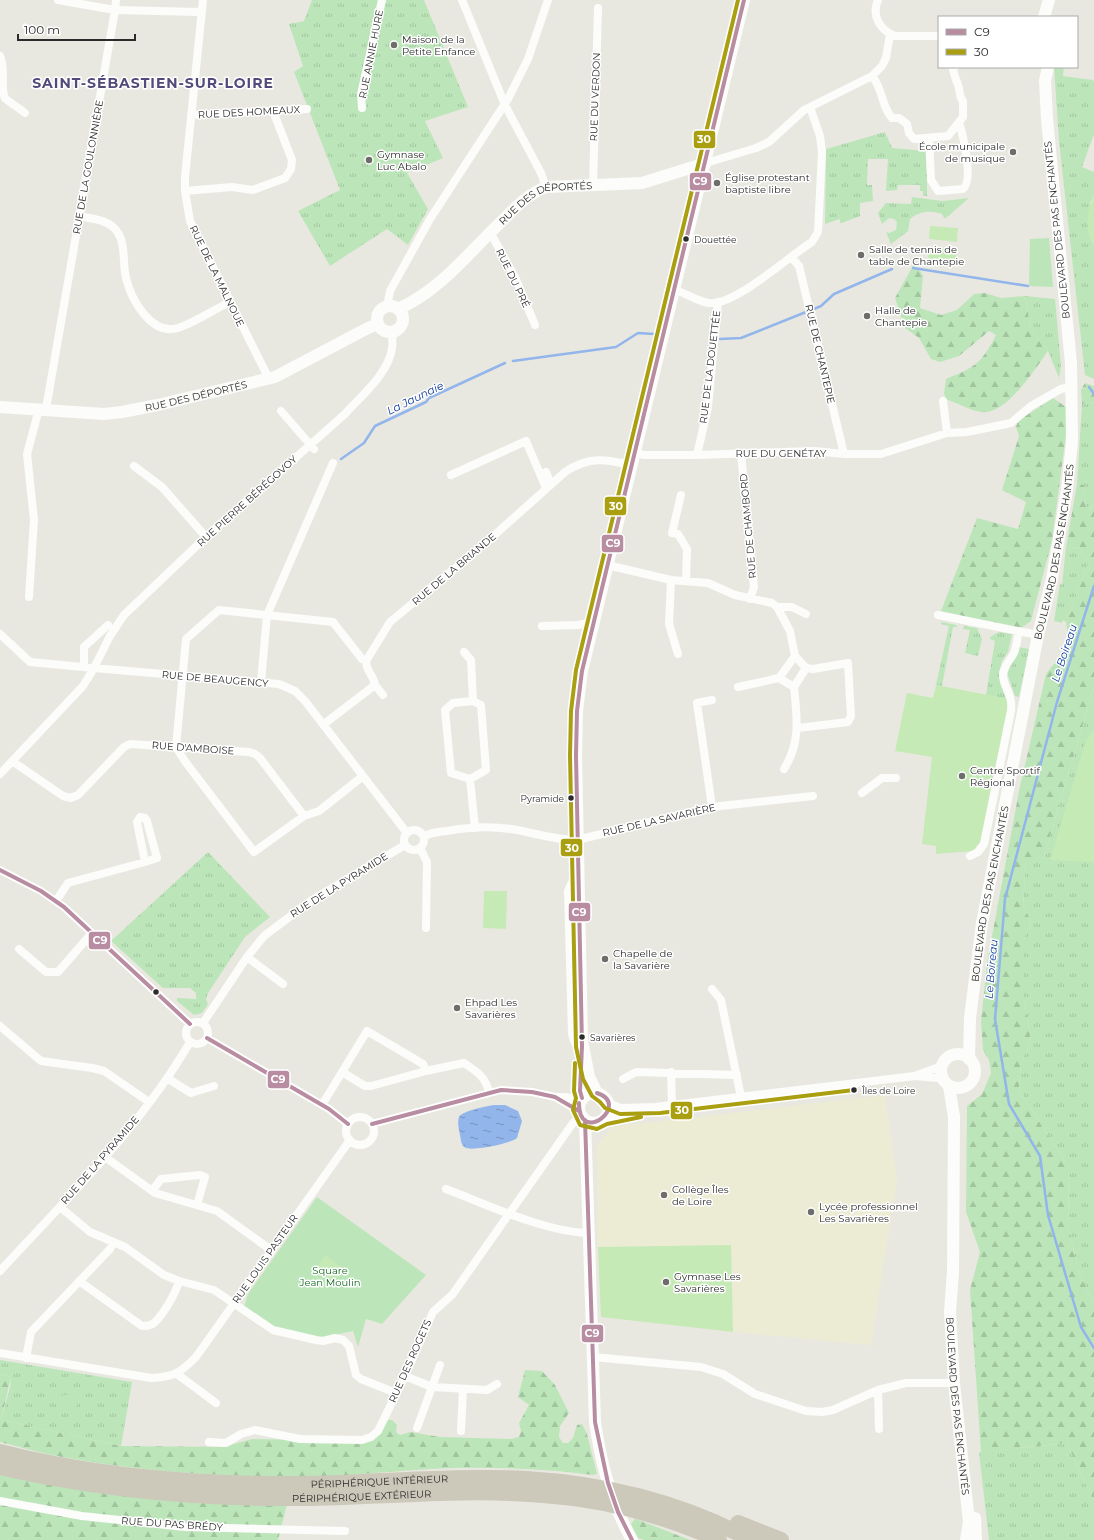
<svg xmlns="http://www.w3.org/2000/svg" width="1094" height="1540" font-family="Montserrat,sans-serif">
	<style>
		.education { fill: #ececd4 }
		.grass { fill: url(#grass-tufts) }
		.forest { fill: url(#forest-firs) }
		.park { fill: #bce6b9 }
		.pitch { fill: #c5eab6 }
		.water { fill: url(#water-ripples) }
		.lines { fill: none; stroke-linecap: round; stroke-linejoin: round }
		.stream { stroke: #92b5ec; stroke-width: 2.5 }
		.street { stroke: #fcfcfa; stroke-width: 8 }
		.secondary { stroke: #fcfcfa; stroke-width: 12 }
		.highway { stroke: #ccc8ba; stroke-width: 16 }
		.bus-1-casing { stroke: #fff; stroke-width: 7 }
		.bus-2-casing { stroke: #fff; stroke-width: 7 }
		.bus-1 { stroke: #b88ca1; stroke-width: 4 }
		.bus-2 { stroke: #aa9f11; stroke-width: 4 }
		.poi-dot { fill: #6e6d6a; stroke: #fff; stroke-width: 1.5 }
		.bus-dot { fill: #2b2b2b; stroke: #fff; stroke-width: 1.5 }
		.labels { text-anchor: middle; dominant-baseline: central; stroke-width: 3; stroke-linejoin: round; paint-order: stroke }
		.bus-label { font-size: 9px; fill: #2b2b2b; stroke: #fff; text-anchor: start }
		.poi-label { font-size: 10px; fill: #2b2b2b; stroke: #fff; text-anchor: start }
		.street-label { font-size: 10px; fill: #2b2b2b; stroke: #fff }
		.park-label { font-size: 10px; fill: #186a24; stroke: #fff }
		.water-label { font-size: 11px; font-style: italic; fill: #0a379f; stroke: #fff }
		.district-label { font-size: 14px; font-weight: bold; letter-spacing: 1px; fill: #534a7c; stroke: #fff }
		.line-badge { stroke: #fff; stroke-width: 1.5 }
		.badge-label { font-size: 11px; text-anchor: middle; font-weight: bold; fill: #fff }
	</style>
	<defs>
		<pattern id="grass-tufts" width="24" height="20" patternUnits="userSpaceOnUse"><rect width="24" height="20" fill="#bce6b9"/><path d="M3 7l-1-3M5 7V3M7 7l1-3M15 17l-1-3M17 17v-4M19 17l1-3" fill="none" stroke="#a2c59f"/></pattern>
		<pattern id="forest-firs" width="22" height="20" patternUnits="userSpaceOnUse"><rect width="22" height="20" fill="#bce6b9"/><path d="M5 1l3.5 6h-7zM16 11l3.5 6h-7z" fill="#a2c59f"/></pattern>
		<pattern id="water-ripples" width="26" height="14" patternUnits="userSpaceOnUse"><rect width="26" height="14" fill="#92b5ec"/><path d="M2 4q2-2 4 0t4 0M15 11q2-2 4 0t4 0" fill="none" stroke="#7793bf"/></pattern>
	</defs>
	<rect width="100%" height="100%" fill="#e9e8e0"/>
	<path class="education" d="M885 1095 897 1180 871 1345 733 1332 731 1245 598 1247 597 1146 612 1127Z"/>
	<path class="grass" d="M312 0H424L468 107 425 121 443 158 407 173 428 209 408 245 387 229 330 266 298 211 340 190 294 72 303 66 289 24 304 21Z
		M1054 67H1064L1063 76 1093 80 1094 82V134L1082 167 1094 172V194L1090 203 1091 240 1094 244V379L1085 375 1059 141Z
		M885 132 892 148 927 151V196H923V191H920V185H898L897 190 886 191 888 159H868L867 185H872L873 201 860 203V216L842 223H840V219L825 224 826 149Z
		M912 197 943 201 969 198 946 218H944L942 214C929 210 920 211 910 219L908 231 891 244 886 232 889 233 896 230 897 222 894 219 889 218 882 224 878 213 886 203 911 204Z
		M1025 296 1055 299 1061 366 1059 378 1048 351 1031 330Z
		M1089 403 1094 404V505L1089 509 1086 506 1084 485 1077 484 1082 404Z
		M1066 547 1079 548 1089 562 1066 622 1063 620 1062 623 1054 621 1060 583 1062 585Z
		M942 622 956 625 957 627H953L942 686 936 685 949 626 941 624Z
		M964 626 977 628 982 639 978 656 965 653 970 630 963 629Z
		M999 632 1012 634 1008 652 1002 661 999 672 1000 683 1006 699 986 695 995 641 990 639V637Z
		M1019 647 1029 649 1019 697 1015 696 1007 673Z
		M1094 686V1303L1079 1273 1069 1230 1068 1166 1025 1100 1019 1087 1021 1062 1031 1041 1024 1000V940L1031 921 1023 906 1026 858 1044 857Z
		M208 852 270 917 245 937 208 993 206 999 208 1004 202 1013 194 1015 177 1001V998L196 999V993L190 988H163L111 941Z
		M0 1360 132 1382 121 1446 1 1420 10 1387 11 1377 0 1374Z
		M1067 1443 1094 1502V1540H989L979 1452Z"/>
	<path class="forest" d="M914 264 923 275 920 308 941 315 957 310 974 294 985 293 1001 298 1025 296 1031 330 1048 351C1036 368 1005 417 981 412 969 410 957 403 946 399L944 393 946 379C975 367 981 364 996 335L989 331 959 356 940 362 931 359 919 338 905 328 895 298Z
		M1085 383 1094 386V404L1089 403 1082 404 1081 390Z
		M1053 398 1066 407 1067 427 1052 541 1031 621 1020 629 941 611 977 518 1018 529 1026 502 1002 490 1019 436 1016 427 1018 421Z
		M1077 484 1084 485 1086 506 1090 509 1094 505V686L1044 857 1026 859 1023 906 1031 921 1024 940V1000L1031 1041 1021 1062 1019 1087 1025 1100 1068 1166 1069 1230 1079 1273 1094 1303V1502L1067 1443 981 1452 970 1290 980 1252 966 1212 967 1106 982 1094 991 1073 989 1060 983 1050 981 1022 987 963 1019 791 1046 674 1069 644 1066 622 1089 562 1079 548 1066 547Z
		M525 1370 542 1371 555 1385 569 1413 560 1426 559 1437 563 1443H568L573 1438 577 1425 582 1424 587 1434 597 1474 593 1475C547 1469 501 1467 454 1468 414 1469 374 1474 333 1476 243 1479 150 1473 62 1457 41 1453 21 1447 0 1442V1374L11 1377 1 1420 121 1446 223 1447 252 1439 368 1441 387 1420H392L397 1425 396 1432 400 1435 410 1432 440 1437 511 1439 519 1437 521 1431 519 1423 529 1405 518 1397Z
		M0 1472 287 1504 278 1540H0Z
		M635 1519H636L690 1540H644L638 1538 631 1524Z"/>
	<path class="park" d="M1049 238 1053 287 1029 286 1030 239Z
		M317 1197 426 1275 382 1324 366 1319 358 1347 353 1331 321 1338 276 1328 244 1307 248 1294Z
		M63 1395H69L77 1403V1406C70 1408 65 1409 60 1403V1398Z"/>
	<path class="pitch" d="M1094 194V244C1083 229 1088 210 1094 194Z
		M930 226 958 228 957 242 929 239Z
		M929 247 957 250 955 263 928 260Z
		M936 685 1009 699 980 842 973 851 936 854V846L922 844 932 757 895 751 907 693 933 698Z
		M1094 730V862L1050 860 1086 740Z
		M484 891H507L506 929 483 928Z
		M731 1245 733 1332 601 1317 598 1247Z
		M326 1255 344 1270 334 1282 316 1268Z"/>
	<path class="water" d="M494 1105H505L518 1111 522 1121 517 1138C512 1143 473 1151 466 1148 461 1146 461 1140 460 1135 459 1130 457 1122 459 1117 462 1111 487 1106 494 1105Z"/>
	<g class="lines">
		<path class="stream" d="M913 268 1028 286
			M814 309 821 306 834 294 892 269
			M720 339 741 338 806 312
			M513 361 616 347 638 333 654 334
			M1089 387 1094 394
			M341 459 364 443 375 426 426 402 429 398 505 363
			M1094 586 1057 702 1005 899 995 1019 1009 1104 1040 1156 1048 1215 1081 1327 1094 1348"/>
		<path class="street" d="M58 0 115 10 116 0
			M203 0 185 177V191L190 221 269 379
			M462 0 505 105 541 173 546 187
			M878 0C871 16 880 30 895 36H939
			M0 56C6 68 0 89 5 98 10 103 19 108 25 113
			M872 76C883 88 881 106 892 118H899L907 124 909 133 914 139 948 136 963 117V101C958 96 961 91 958 85 956 79 954 76 953 69L955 67
			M362 108 361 94 382 0
			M191 115 307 109
			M929 138 931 180 938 191 963 189C974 180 963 135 959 122
			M706 163 756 148 769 142 804 110 872 76 882 66 886 58 890 34
			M593 186 598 8
			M185 191 232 187 253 190 285 178 291 169 292 160 273 111
			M80 216C91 219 105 219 114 228 127 240 122 262 126 278 131 299 151 336 178 328 196 322 213 310 230 302
			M490 232 515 277 535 325
			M791 257 799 266 844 454
			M675 290C686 293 698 302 709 303 735 306 789 256 812 242L818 232 822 152 820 136 810 107
			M387 307 390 291 430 219 508 99 528 59 548 0
			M943 401 947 433
			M46 409 115 10 200 12
			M281 411 314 449
			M635 453 644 455H697L815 451 844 454H881L947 433 967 432 1011 423 1031 406 1061 389 1072 387
			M741 453 754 587 750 599
			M697 455 708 407 718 302
			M134 466 162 487 206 537
			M546 472 551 484
			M451 475 526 441 546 488
			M681 495 672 533 678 534 687 549 686 581
			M607 565 671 580 708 583 735 595 772 603 777 607H792L806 614
			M671 580 669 624 678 654
			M29 597 34 520 27 454 39 409
			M777 607 790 631 795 656 806 668 813 669 848 663 851 716 848 722 798 728
			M938 615 1038 635
			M542 626 578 625 593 622
			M0 634 30 662 94 668 110 636 124 615 206 537 345 414C361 396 389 373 392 348 393 343 392 337 392 332
			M464 652 471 660 473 701
			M795 656 779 678 794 687 806 668
			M366 661 390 622 489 540 565 472C589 456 605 459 632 465
			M84 666V647L108 625
			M261 682 267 615 333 463
			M375 685 383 695
			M738 687 779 678
			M473 701 481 705 486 770 470 779 451 773 445 710 453 703Z
			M324 724 375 685C374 675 366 672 366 661
			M12 761 63 796 71 798 78 795 124 747 130 744 249 752 255 754 260 758 304 816 319 811 363 776
			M784 769C801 742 797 717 794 687
			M0 774 83 686 94 668 279 684 295 691 305 701 407 833
			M470 779 475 828
			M862 793 882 778H896
			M712 807 697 703 712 700
			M304 816 254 852 184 760 176 747 186 639 219 610 333 622 362 659 366 661
			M404 840a10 10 0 1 1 20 0a10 10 0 1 1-20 0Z
			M424 837C430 832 439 832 447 831 469 827 495 826 517 830 537 834 557 840 577 840L712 807 813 796
			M420 848 427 862 426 928
			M970 856 978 852 984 844 1011 711C1013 693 1003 687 1003 675 1004 665 1010 661 1014 653 1017 646 1017 638 1019 631
			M0 870 41 891 64 907 190 1024
			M578 884H571L568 891 572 1034 574 1041 582 1050
			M56 901 68 883 145 862 157 858 147 821 145 818 140 817 137 822 145 862
			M19 949 46 972H58L92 933
			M247 957 283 984
			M712 989 721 1000 741 1097
			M186 1033a11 11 0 1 1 22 0a11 11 0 1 1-22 0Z
			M203 1023 247 957 264 936 312 900 405 845
			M0 1026 41 1061 92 1068 104 1071 149 1102
			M207 1038 329 1109 348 1124
			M342 1072 365 1086H371L426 1071 464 1063C477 1072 485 1076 489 1092
			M671 1072 672 1105
			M917 1075 942 1066
			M167 1078 191 1093 214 1086
			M623 1079 636 1072 737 1075
			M555 1097 579 1111
			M608 1103 621 1108 655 1107 915 1076 938 1078 944 1080
			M322 1105 367 1031 423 1064 426 1071
			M346 1131a14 14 0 1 1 28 0a14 14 0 1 1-28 0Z
			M605 1118 635 1112
			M372 1124 501 1090 532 1092 555 1097H565L581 1100
			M105 1157 155 1193 217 1211 271 1250
			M446 1189C488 1205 545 1232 589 1233
			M152 1191 161 1179 200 1175 205 1177 197 1205
			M60 1207 90 1232 125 1247 164 1275 179 1281 214 1290 273 1330 316 1340 323 1341 335 1338 343 1340 349 1346 356 1375 361 1379 396 1393
			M0 1271C67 1198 140 1128 190 1042
			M79 1281 142 1326C147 1326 150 1326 154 1323 163 1315 176 1293 179 1281
			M0 1353 151 1378C174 1377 180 1373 196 1357L350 1140
			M593 1357 701 1367 723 1374 755 1394 806 1411 822 1412 833 1410 878 1390 906 1383H954
			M26 1358 31 1332 110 1249 113 1242
			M177 1374 216 1403
			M405 1376 432 1387 487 1390 497 1384
			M878 1390 879 1429
			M417 1428 440 1365
			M461 1431 463 1389
			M209 1442 226 1443 241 1434 255 1430 300 1439 362 1440 371 1437 378 1431 405 1376 433 1312 452 1295 573 1123 581 1116
			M0 1501 82 1516 185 1527 345 1531"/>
		<g class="secondary">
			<path d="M1044 17 1049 0"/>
			<circle cx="390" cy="319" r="13"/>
			<path id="s1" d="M398 309C441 290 469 252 503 220 516 207 528 194 546 187L642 183 706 163"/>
			<path id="s2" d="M0 407 104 414 122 412 158 405 275 377 368 328 378 324"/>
			<circle cx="958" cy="1071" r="17"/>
			<path id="s3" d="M969 1059 970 1018 982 923 1038 635 1052 579 1067 490 1072 442 1071 363 1047 119 1045 81 1048 67"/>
			<path d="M581 1065 580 1091 582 1098"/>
			<path id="s4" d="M949 1086 954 1117 953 1272 950 1312 954 1383 969 1522 966 1540"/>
			<circle cx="594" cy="1108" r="15"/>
			<path d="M597 1093 589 1077 582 1040 576 755 577 711 582 671 744 0"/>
			<path d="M585 1120 595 1422C601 1464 611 1503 632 1540"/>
			<path d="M975 1518 976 1540"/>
		</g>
		<g class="highway">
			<path id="s5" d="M0 1452C98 1477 200 1485 301 1484 376 1483 452 1475 527 1479 605 1484 683 1503 751 1540"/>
			<path id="s6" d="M0 1467C100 1490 202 1499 305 1498 384 1497 464 1488 543 1495 604 1499 663 1515 719 1540"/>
			<path d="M738 1523 781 1540"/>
		</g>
		<g class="bus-1-casing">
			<path id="bus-1" d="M0 870 41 891 64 907 190 1024
				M207 1038 329 1109 348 1124
				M582 1098 580 1091 582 1046 576 755 577 711 582 671 744 0
				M579 1103C579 1147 632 1104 597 1093
				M585 1120 595 1422 608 1483 618 1512 632 1540
				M372 1124 501 1090 532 1092 555 1097 579 1111"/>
		</g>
		<g class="bus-2-casing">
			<path id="bus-2" d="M738 0 576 670 571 711 570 755 576 1047 583 1079 592 1096 600 1102 605 1108 620 1114 660 1113 854 1090
				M575 1063 574 1091 576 1098 573 1110 580 1125 597 1129 607 1124 641 1117"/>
		</g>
		<use href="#bus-1" class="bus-1"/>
		<use href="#bus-2" class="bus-2"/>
	</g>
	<g class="poi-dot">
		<circle cx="394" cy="45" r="4"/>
		<circle cx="1013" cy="152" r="4"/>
		<circle cx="369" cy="160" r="4"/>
		<circle cx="717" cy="183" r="4"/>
		<circle cx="861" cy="255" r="4"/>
		<circle cx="867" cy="316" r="4"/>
		<circle cx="962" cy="776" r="4"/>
		<circle cx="605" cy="959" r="4"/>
		<circle cx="457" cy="1008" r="4"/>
		<circle cx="664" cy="1195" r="4"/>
		<circle cx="811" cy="1212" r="4"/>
		<circle cx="666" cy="1282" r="4"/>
	</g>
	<g class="bus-dot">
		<circle cx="686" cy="239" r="3.5"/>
		<circle cx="571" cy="798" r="3.5"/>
		<circle cx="156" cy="992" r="3.5"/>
		<circle cx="582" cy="1037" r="3.5"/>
		<circle cx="854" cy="1090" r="3.5"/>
	</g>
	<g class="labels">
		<g class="bus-label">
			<text x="694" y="239">Douettée</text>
			<text x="564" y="798" text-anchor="end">Pyramide</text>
			<text x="590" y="1037">Savarières</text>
			<text x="862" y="1090">Îles de Loire</text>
		</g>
		<g class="poi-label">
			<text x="402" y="39">Maison de la<tspan x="402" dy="12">Petite Enfance</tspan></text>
			<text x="1005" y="146" text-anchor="end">École municipale<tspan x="1005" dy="12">de musique</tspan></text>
			<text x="377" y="154">Gymnase<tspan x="377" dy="12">Luc Abalo</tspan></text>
			<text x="725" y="177">Église protestant<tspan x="725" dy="12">baptiste libre</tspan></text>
			<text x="869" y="249">Salle de tennis de<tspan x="869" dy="12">table de Chantepie</tspan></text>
			<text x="875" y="310">Halle de<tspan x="875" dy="12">Chantepie</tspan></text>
			<text x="970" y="770">Centre Sportif<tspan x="970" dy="12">Régional</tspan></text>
			<text x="613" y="953">Chapelle de<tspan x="613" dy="12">la Savarière</tspan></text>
			<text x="465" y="1002">Ehpad Les<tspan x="465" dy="12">Savarières</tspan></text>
			<text x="672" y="1189">Collège Îles<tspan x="672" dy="12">de Loire</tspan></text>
			<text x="819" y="1206">Lycée professionnel<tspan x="819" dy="12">Les Savarières</tspan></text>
			<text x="674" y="1276">Gymnase Les<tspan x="674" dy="12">Savarières</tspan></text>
		</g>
		<g class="street-label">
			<text transform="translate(371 54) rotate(-79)">RUE ANNIE HURE</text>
			<text transform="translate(595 97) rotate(-88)">RUE DU VERDON</text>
			<text transform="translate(249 112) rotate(-3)">RUE DES HOMEAUX</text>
			<text transform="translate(88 167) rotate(-80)">RUE DE LA GOULONNIÈRE</text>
			<text stroke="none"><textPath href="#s1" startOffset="187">RUE DES DÉPORTÉS</textPath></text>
			<text transform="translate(1057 230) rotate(-96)">BOULEVARD DES PAS ENCHANTÉS</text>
			<text transform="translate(217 276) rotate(64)">RUE DE LA MALNOUE</text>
			<text transform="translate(513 278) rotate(64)">RUE DU PRÉ</text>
			<text transform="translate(820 354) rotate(77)">RUE DE CHANTEPIE</text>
			<text transform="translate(710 367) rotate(-83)">RUE DE LA DOUETTÉE</text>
			<text stroke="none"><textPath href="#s2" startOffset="198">RUE DES DÉPORTÉS</textPath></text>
			<text x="781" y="453">RUE DU GENÉTAY</text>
			<text transform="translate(247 501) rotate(-42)">RUE PIERRE BÉRÉGOVOY</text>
			<text transform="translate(748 526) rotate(-95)">RUE DE CHAMBORD</text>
			<text stroke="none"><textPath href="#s3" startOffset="515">BOULEVARD DES PAS ENCHANTÉS</textPath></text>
			<text transform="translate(454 569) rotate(-40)">RUE DE LA BRIANDE</text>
			<text transform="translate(215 679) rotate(5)">RUE DE BEAUGENCY</text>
			<text transform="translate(193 748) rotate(4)">RUE D'AMBOISE</text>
			<text transform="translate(659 820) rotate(-13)">RUE DE LA SAVARIÈRE</text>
			<text transform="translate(339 885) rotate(-32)">RUE DE LA PYRAMIDE</text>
			<text stroke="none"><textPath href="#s3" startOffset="167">BOULEVARD DES PAS ENCHANTÉS</textPath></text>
			<text transform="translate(100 1160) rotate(-49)">RUE DE LA PYRAMIDE</text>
			<text transform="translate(265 1259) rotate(-55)">RUE LOUIS PASTEUR</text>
			<text transform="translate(410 1361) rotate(-66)">RUE DES ROGETS</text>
			<text stroke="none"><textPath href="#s4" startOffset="321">BOULEVARD DES PAS ENCHANTÉS</textPath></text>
			<text stroke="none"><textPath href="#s5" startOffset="382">PÉRIPHÉRIQUE INTÉRIEUR</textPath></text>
			<text stroke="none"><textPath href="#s6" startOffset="364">PÉRIPHÉRIQUE EXTÉRIEUR</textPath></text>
			<text transform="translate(172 1524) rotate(4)">RUE DU PAS BRÉDY</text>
		</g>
		<g class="park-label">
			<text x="330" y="1270">Square<tspan x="330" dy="12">Jean Moulin</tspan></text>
		</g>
		<g class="water-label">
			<text transform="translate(415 398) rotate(-26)">La Jaunaie</text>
			<text transform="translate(1064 653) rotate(-72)">Le Boireau</text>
			<text transform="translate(991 969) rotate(-85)">Le Boireau</text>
		</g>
		<g class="district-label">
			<text x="153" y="83">SAINT-SÉBASTIEN-SUR-LOIRE</text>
		</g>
	</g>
	<g class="line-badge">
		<rect x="693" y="130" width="23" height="19" rx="4" fill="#aa9f11"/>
		<rect x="689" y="172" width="23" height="19" rx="4" fill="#b88ca1"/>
		<rect x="604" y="496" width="23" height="20" rx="4" fill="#aa9f11"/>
		<rect x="601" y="534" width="23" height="19" rx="4" fill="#b88ca1"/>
		<rect x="560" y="838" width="23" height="19" rx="4" fill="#aa9f11"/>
		<rect x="568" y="902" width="23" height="20" rx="4" fill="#b88ca1"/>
		<rect x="88" y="931" width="23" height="19" rx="4" fill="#b88ca1"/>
		<rect x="267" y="1070" width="23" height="19" rx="4" fill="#b88ca1"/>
		<rect x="670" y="1101" width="23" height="19" rx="4" fill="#aa9f11"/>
		<rect x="581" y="1324" width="23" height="19" rx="4" fill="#b88ca1"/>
	</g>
	<g class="badge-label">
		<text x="704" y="143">30</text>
		<text x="700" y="185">C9</text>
		<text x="616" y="510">30</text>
		<text x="613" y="547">C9</text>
		<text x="572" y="852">30</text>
		<text x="579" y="916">C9</text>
		<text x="100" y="944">C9</text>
		<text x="278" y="1083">C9</text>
		<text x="682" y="1114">30</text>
		<text x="592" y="1337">C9</text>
	</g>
	<rect x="938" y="16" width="140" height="52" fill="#ffffff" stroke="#aaaaaa"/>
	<rect x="946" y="29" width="20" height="6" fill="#b88ca1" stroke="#aaaaaa"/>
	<text x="974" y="36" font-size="12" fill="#2b2b2b">C9</text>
	<rect x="946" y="49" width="20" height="6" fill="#aa9f11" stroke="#aaaaaa"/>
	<text x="974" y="56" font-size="12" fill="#2b2b2b">30</text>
	<path d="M18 34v6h117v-6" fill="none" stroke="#2b2b2b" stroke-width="2"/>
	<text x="24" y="34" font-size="12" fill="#2b2b2b" stroke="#ffffff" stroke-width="3" paint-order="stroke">100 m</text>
</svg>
